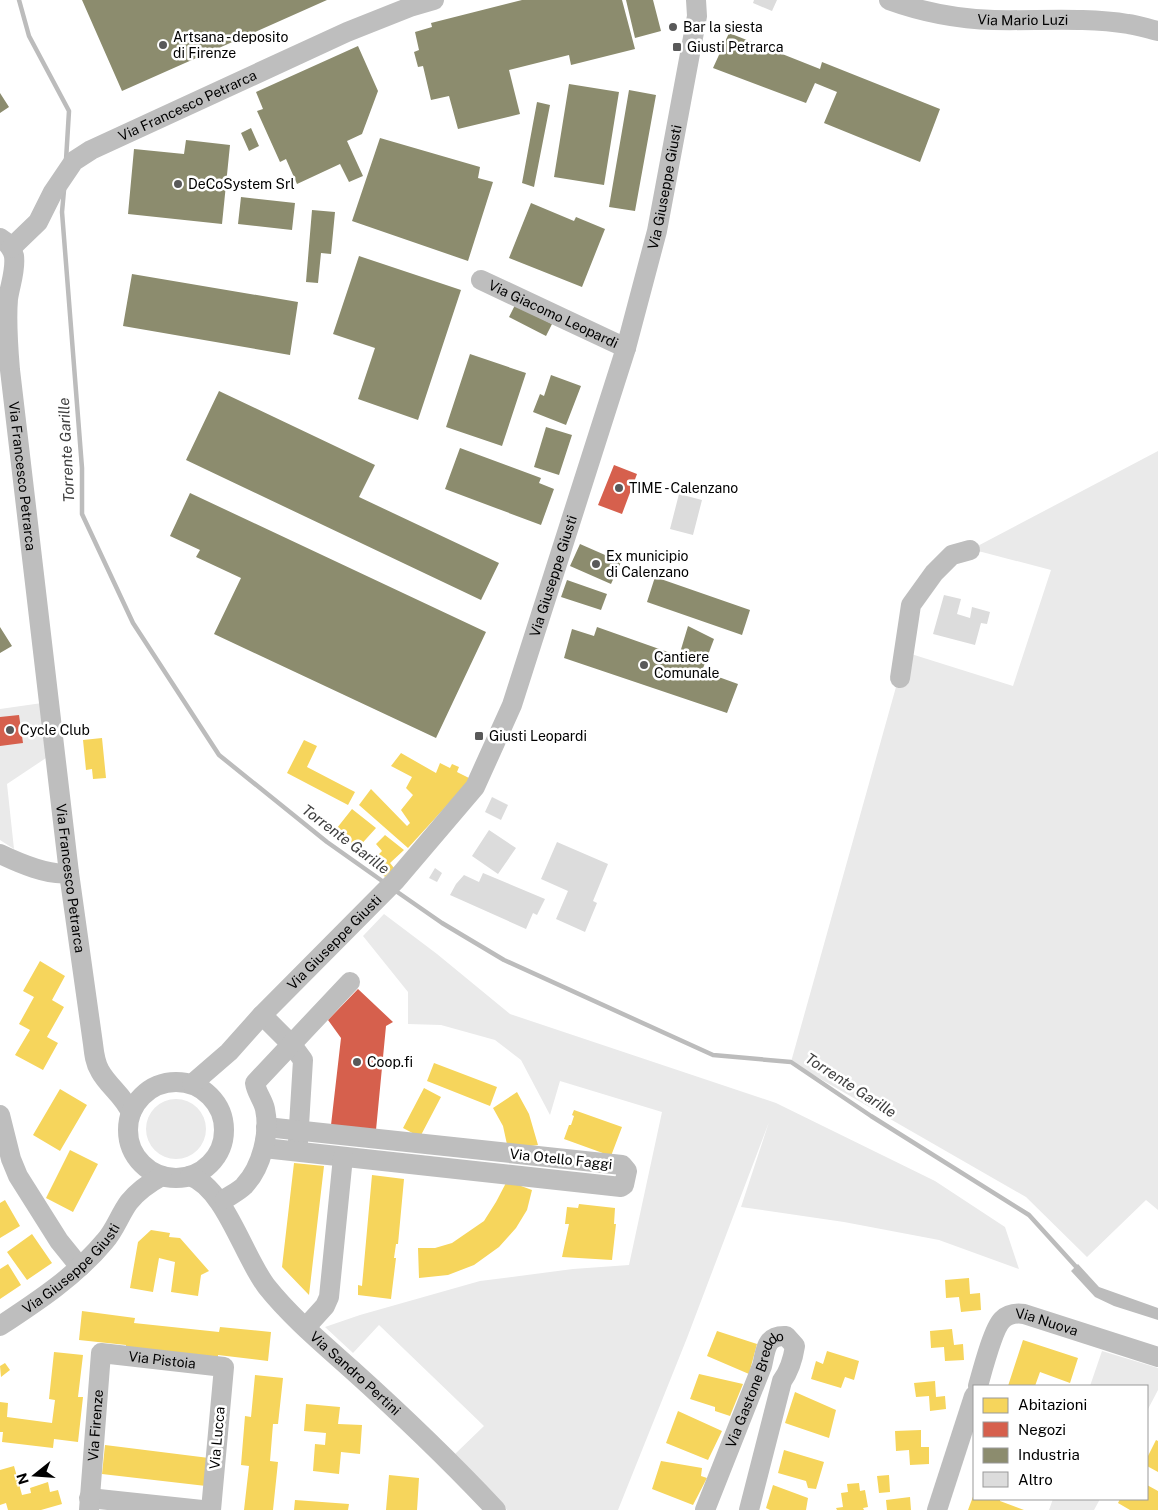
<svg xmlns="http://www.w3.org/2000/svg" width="1158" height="1510" font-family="'Public Sans',sans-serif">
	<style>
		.green { fill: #eaeaea }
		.water { fill: #bcbcbc }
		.homes { fill: #f6d55c }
		.shops { fill: #d6604d }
		.industry { fill: #8c8c6e }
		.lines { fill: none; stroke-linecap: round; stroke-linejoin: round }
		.stream { stroke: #bcbcbc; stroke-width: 4.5 }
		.building { fill: #dcdcdc }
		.minor { stroke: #bebebe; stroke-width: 20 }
		.poi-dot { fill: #595959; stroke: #fff; stroke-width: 2 }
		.labels { text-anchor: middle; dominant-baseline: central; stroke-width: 5; stroke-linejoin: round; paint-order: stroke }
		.street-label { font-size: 14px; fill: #000; stroke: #fff }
		.poi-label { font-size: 14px; fill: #000; stroke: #fff; text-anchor: start }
		.water-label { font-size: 15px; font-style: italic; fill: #404040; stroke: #fff }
	</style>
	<rect width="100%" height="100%" fill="#fff"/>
	<path class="green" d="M1158 451V1210L1146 1200 1087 1257 1026 1197 791 1062 903 662 908 653 1013 686 1051 570 982 552 970 550Z
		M42 703 49 756 7 784 14 849 0 840V709Z
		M384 914 437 954 510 1014 776 1103 935 1181 1005 1227 1019 1269 939 1240 844 1222 741 1207 769 1122 687 1338 618 1510H507L455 1454 484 1426 379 1325 353 1353 325 1327 360 1315 480 1281 573 1269 629 1265 662 1112 560 1081 550 1115 521 1060 495 1040 441 1025 408 1024V992L363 936Z
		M146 1129a30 30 0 1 1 60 0a30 30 0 1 1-60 0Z
		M1102 1351 1158 1368V1390L1147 1411V1386H1090Z
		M1053 1499H1100L1094 1510H1049Z"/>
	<path class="water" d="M1078 1264 1099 1287 1158 1308V1320L1114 1306 1095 1297 1071 1271Z"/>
	<path class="homes" d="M102 738 106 778 93 779 92 769 86 770 83 740Z
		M304 740 317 746 307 767 355 792 348 805 287 773Z
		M401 753 436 773 440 763 450 768 452 764 459 767 457 772 471 779 408 848 359 805 371 789 407 826 410 823 401 810 413 795 406 788 412 777 391 766Z
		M352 809 376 828 357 849 337 828Z
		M385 835 404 850 390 863 394 868 385 877 371 862 382 851 376 844Z
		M40 961 65 976 52 1000 64 1007 47 1037 58 1043 43 1070 15 1055 30 1030 19 1024 34 997 23 991Z
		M434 1063 497 1087 490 1106 427 1081Z
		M424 1088 441 1097 420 1137 403 1128Z
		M60 1089 87 1105 60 1151 33 1135Z
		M517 1092 529 1114 538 1145 508 1149 503 1126 493 1108Z
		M574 1110 622 1127 611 1156 564 1139 569 1125H571L574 1116 572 1115Z
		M70 1150 98 1164 73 1212 46 1198Z
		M294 1163 324 1166 309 1295 282 1267Z
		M372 1175 404 1179 398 1244H396L394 1258H396L391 1299 358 1295V1285L362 1286Z
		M507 1181 532 1190 527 1210 516 1228 499 1247 474 1265 448 1275 419 1278 418 1248H435L452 1243 484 1221 496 1202Z
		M5 1200 20 1226 0 1238V1203Z
		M579 1204 615 1208 614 1224H616L612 1260 562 1257 569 1224H565L567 1207 578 1208Z
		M151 1230 170 1233 169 1237 180 1238 209 1271 201 1275 198 1296 171 1292 175 1262 159 1258 153 1292 130 1288 138 1242Z
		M32 1234 52 1263 27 1280 7 1252Z
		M8 1264 21 1285 0 1299V1269Z
		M969 1278 970 1294 980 1293 981 1310 961 1312 959 1297 946 1298 945 1280Z
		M82 1311 135 1318 134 1323 219 1332 220 1327 271 1332 268 1361 218 1355V1360L126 1350V1345L79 1340Z
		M952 1329 954 1345 963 1344 964 1360 945 1361 944 1347 931 1348 930 1331Z
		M717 1331 757 1344 749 1374 707 1356Z
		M1023 1340 1078 1358 1070 1383 1040 1372 1035 1386H1008Z
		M827 1351 859 1361 854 1380 845 1377 841 1388 811 1379 816 1361 823 1364Z
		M54 1352 83 1355 78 1397H83L78 1442 54 1439 53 1448 2 1442 3 1432H0V1402L8 1403 7 1417 52 1423 55 1400 49 1399Z
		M5 1363 10 1370 1 1377 0 1366Z
		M699 1374 743 1384 730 1416 715 1411V1407L690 1399Z
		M255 1375 283 1378 278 1424H273L270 1461 278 1462 273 1510H244L249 1466 241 1465 245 1416 251 1417Z
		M935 1381 936 1397 945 1396 946 1409 930 1411 929 1396 916 1397 914 1383Z
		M795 1392 836 1410 829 1438 785 1423Z
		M306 1404 340 1407 338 1424 362 1425 360 1454 341 1452 339 1474 313 1471 315 1444 325 1445 326 1433 304 1431Z
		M678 1411 722 1431 708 1460 666 1443Z
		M921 1430V1447H929V1464L910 1465 909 1450 896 1451 895 1431Z
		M1156 1440 1158 1441V1472L1147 1466V1458Z
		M105 1445 209 1458 206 1486 102 1474Z
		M784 1450 824 1462 816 1489 808 1488 806 1481 778 1473Z
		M661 1461 702 1468 701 1476 707 1478 693 1505 652 1489Z
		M14 1466 22 1495 31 1493 30 1488 48 1482 50 1492 58 1490 62 1504 41 1510H8L6 1503 0 1505V1470Z
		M389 1475 419 1478 417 1510H386Z
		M889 1475 890 1492 879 1493 877 1476Z
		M859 1483 860 1491 865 1490 868 1507 863 1508 864 1510H837L836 1508 843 1507 841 1493 848 1492 847 1484Z
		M773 1485 808 1498 806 1510H770L766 1508Z
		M1147 1485 1158 1491V1510H1130L1118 1503 1120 1499H1147Z
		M974 1494V1499H1000V1501L1024 1510H968Z
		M910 1497 911 1510H887L886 1500Z
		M295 1500 349 1504 348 1510H294Z"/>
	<path class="shops" d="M614 465 637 474 622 514 598 505Z
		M19 715 23 743 0 746V717Z
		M358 989 393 1022 386 1026 376 1130 331 1125 341 1038 328 1020Z"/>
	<path class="industry" d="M82 0H327L122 91Z
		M522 0H622L635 49 571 65 569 55 509 70 520 114 458 129 449 96 431 100 423 66 418 67 414 52 419 50 415 32 432 27 431 23Z
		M626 0H653L661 31 635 38Z
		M729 33 820 69 822 62 940 109 920 162 824 123 837 92 815 83 806 103 713 68Z
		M358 46 378 91 362 134 347 141 363 176 349 182 340 164 297 184 286 159 280 162 257 111 263 109 256 92Z
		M569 84 619 92 604 185 554 177Z
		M629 90 656 95 635 211 609 207Z
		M0 93 9 107 0 113Z
		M537 102 550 105 534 187 522 183Z
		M251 128 259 146 249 151 241 133Z
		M380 138 480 167 478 178 493 182 468 261 352 221Z
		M186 140 230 145 222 224 128 214 134 149 184 154Z
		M241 197 295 203 292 230 238 224Z
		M531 203 574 221 576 217 605 229 582 287 509 258Z
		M312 210 335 212 331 254 321 253 318 283 306 282Z
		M359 256 461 290 418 420 358 399 375 348 333 334Z
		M132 274 298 302 290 355 123 326Z
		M515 305 552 324 546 336 509 317Z
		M470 354 526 373 502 446 446 427Z
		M551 375 581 386 566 425 533 412 540 394 544 396Z
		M219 391 375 465 359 497 499 563 481 600 186 460Z
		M546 427 572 435 559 475 534 467Z
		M460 448 541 478 539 483 554 489 541 525 445 489Z
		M190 493 486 632 436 738 214 634 241 578 196 557 200 550 170 536Z
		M580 544 621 562 611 584 570 566Z
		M655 577 750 610 742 635 647 602Z
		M567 580 607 594 601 610 561 597Z
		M688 626 714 639 702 671 738 684 727 713 564 658 572 629 594 636 597 627 679 656Z
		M0 627 12 646 0 653Z"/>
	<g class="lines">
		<path class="stream" d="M19 0 29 36 69 111 66 160
			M64 190 62 212 82 468V514L133 623 219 755 327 842 385 883
			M393 889 442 923 504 960 713 1055 791 1062 871 1116 1029 1215 1079 1270"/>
	</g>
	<path class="building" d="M754 0H777L772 11 753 3Z
		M679 494 702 500 693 535 670 529Z
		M944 595 961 599 957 614 970 618 972 607 990 612 987 624 981 623 975 645 933 634Z
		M492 797 508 805 501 820 485 812Z
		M489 830 516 848 498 874 472 856Z
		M557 842 608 864 593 901 597 903 585 932 556 919 568 891 541 879Z
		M435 868 442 873 437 882 429 878Z
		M483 873 545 899 537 915 533 913 526 929 450 895 456 884 464 875 479 882Z"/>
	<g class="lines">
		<g class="minor">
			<path id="s1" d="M889 0C922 12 959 19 994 20 1037 21 1086 17 1128 24 1138 25 1148 29 1158 31"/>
			<path id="s2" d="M0 238C7 242 12 247 14 256 16 270 10 285 8 299 6 323 8 346 10 370L69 873 93 1044C94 1053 95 1063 100 1071 108 1086 124 1096 131 1113"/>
			<path id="s3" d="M11 248 38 222 53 192 74 161 91 150 347 32 410 7 434 0"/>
			<path id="s4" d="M481 280 626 348"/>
			<path d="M900 678 911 605 934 573 952 555 970 550"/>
			<path d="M0 854C19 863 48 876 69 873"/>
			<path d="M262 1015 292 1045 303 1060 298 1142"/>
			<circle cx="176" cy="1130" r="48"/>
			<path id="s5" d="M192 1084 229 1052 262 1015 395 881 475 787 512 705 626 348 657 231 697 16 696 0"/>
			<path d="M0 1115 11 1159 18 1176 59 1241 80 1267"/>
			<path d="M264 1148 621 1187 624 1185 627 1171 622 1165 266 1127"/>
			<path id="s6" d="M190 1176C225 1188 244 1258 267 1287 291 1317 322 1343 351 1369 401 1414 450 1461 496 1510"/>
			<path d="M225 1199C231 1195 239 1191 244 1186 262 1167 270 1133 265 1109 263 1100 256 1092 255 1083L350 982"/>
			<path id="s7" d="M0 1326C38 1301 76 1276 105 1241 115 1230 120 1214 129 1202 137 1192 151 1182 162 1176"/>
			<path d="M306 1327 325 1306 329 1297 343 1157"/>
			<path id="s8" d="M978 1386C982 1372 993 1329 1002 1320 1008 1314 1017 1313 1024 1314L1158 1357"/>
			<path d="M89 1498 202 1510"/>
			<path id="s9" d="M89 1510 101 1353 224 1367 211 1510"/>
			<path id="s10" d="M705 1510 762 1366C766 1350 765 1335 786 1336L795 1346C793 1359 790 1370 782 1381L749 1510"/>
			<path d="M937 1510 974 1396"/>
		</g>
	</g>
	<g class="poi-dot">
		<circle cx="673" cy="27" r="5"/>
		<circle cx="163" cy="45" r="5"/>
		<rect x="672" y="42" width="10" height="10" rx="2.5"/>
		<circle cx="178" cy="184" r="5"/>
		<circle cx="619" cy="488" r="5"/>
		<circle cx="596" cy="564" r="5"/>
		<circle cx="644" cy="665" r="5"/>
		<circle cx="10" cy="730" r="5"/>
		<rect x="474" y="731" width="10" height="10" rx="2.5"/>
		<circle cx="357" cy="1062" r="5"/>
	</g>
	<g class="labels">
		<g class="street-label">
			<text stroke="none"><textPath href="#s1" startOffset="136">Via Mario Luzi</textPath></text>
			<text stroke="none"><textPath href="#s3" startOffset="235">Via Francesco Petrarca</textPath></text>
			<text stroke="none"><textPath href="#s5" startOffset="1041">Via Giuseppe Giusti</textPath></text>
			<text stroke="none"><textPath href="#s4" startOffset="80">Via Giacomo Leopardi</textPath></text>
			<text stroke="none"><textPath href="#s2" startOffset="245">Via Francesco Petrarca</textPath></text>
			<text stroke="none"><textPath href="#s5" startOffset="636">Via Giuseppe Giusti</textPath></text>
			<text stroke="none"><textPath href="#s2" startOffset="650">Via Francesco Petrarca</textPath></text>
			<text stroke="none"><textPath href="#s5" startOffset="201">Via Giuseppe Giusti</textPath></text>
			<text transform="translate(561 1159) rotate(6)">Via Otello Faggi</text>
			<text stroke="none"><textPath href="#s7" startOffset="92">Via Giuseppe Giusti</textPath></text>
			<text stroke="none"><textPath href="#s8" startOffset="118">Via Nuova</textPath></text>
			<text stroke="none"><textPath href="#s9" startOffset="219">Via Pistoia</textPath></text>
			<text stroke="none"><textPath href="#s6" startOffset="261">Via Sandro Pertini</textPath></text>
			<text stroke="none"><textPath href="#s10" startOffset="132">Via Gastone Breddo</textPath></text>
			<text stroke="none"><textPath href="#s9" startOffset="85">Via Firenze</textPath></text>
			<text transform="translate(217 1438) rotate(-85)">Via Lucca</text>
		</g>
		<g class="poi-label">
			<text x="683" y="27">Bar la siesta</text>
			<text x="173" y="37">Artsana - deposito<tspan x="173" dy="16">di Firenze</tspan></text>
			<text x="687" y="47">Giusti Petrarca</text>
			<text x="188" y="184">DeCoSystem Srl</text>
			<text x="629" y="488">TIME - Calenzano</text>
			<text x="606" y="556">Ex municipio<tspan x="606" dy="16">di Calenzano</tspan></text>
			<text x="654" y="657">Cantiere<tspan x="654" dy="16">Comunale</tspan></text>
			<text x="20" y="730">Cycle Club</text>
			<text x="489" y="736">Giusti Leopardi</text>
			<text x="367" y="1062">Coop.fi</text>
		</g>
		<g class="water-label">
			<text transform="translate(66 450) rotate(-93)">Torrente Garille</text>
			<text transform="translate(346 839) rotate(37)">Torrente Garille</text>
			<text transform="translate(851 1085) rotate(33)">Torrente Garille</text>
		</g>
	</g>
	<rect x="973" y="1385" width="175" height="115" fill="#ffffff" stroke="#999999"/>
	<rect x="983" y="1398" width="25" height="15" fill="#f6d55c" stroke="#999999"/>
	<text x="1018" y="1410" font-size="15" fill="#000000">Abitazioni</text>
	<rect x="983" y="1422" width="25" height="15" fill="#d6604d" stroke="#999999"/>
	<text x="1018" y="1435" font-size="15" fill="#000000">Negozi</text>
	<rect x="983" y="1448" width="25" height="15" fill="#8c8c6e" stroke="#999999"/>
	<text x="1018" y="1460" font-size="15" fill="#000000">Industria</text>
	<rect x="983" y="1472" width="25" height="15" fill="#dcdcdc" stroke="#999999"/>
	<text x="1018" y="1485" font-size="15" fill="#000000">Altro</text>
	<g transform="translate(35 1475) rotate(253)" stroke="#ffffff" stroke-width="4" paint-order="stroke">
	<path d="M0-4L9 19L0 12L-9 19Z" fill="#000000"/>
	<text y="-8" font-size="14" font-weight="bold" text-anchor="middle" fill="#000000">N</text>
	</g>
</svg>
